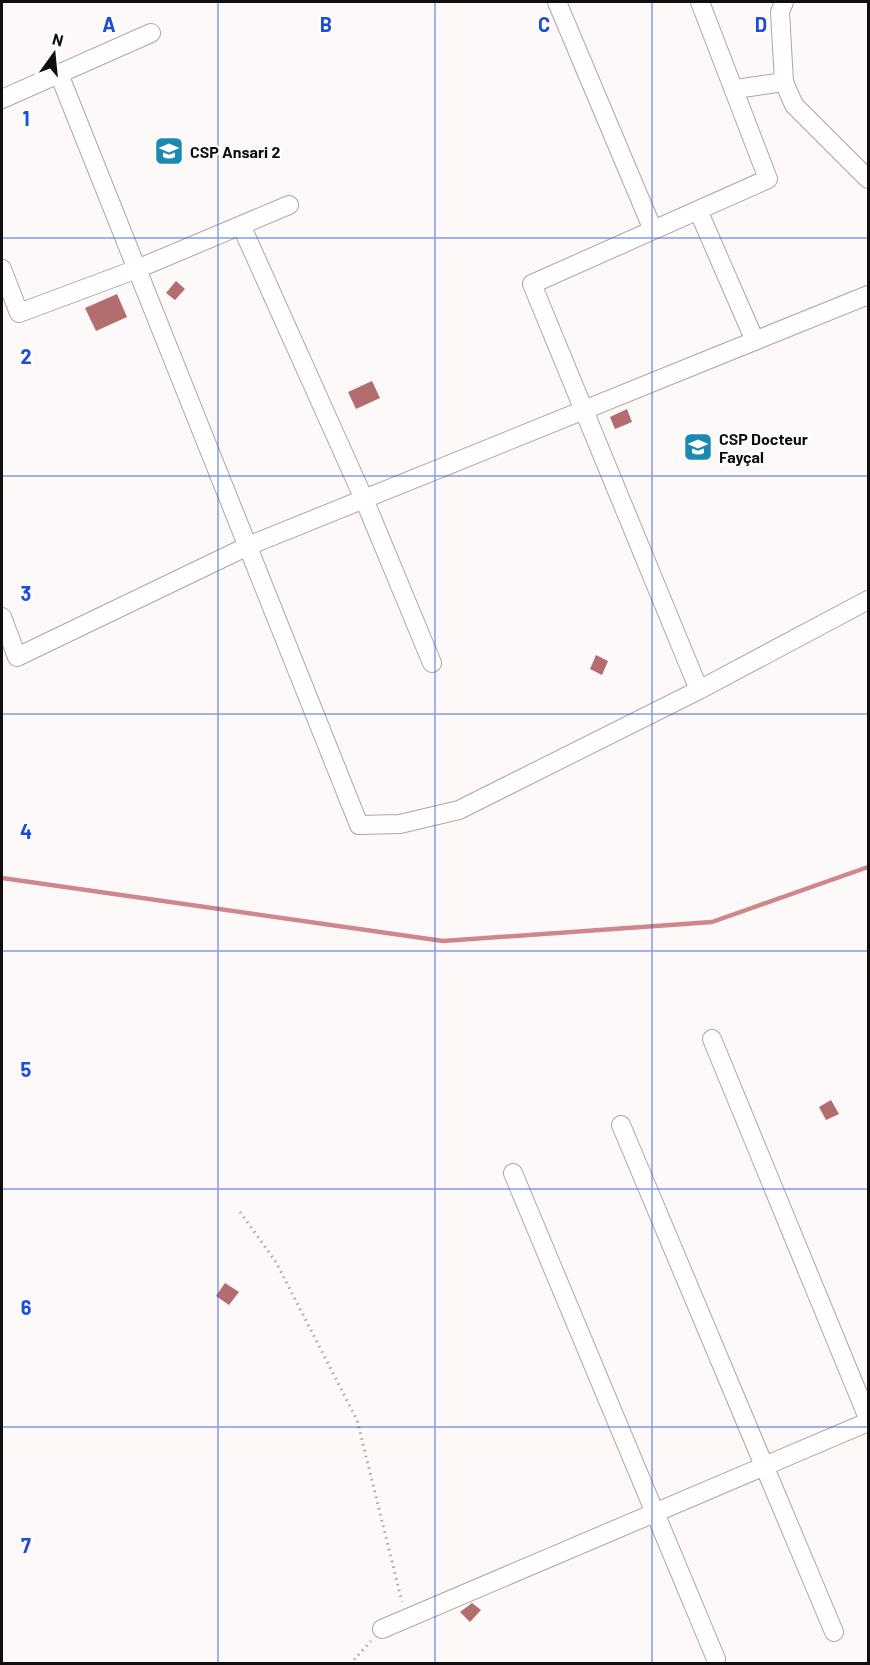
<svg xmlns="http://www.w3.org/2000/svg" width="870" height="1665" font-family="Barlow,sans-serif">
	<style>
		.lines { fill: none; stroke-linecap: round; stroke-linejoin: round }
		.stream { stroke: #d08789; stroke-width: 4.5 }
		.building { fill: #b46d6f }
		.minor-casing { stroke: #b4a3a3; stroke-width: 20 }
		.path { stroke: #aaa6a6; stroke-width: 3; stroke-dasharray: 1.5 4.5; stroke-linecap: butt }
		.minor { stroke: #fff; stroke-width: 18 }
		.grid { fill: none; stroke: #1d4ed8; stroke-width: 1.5; stroke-opacity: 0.55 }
		.labels { text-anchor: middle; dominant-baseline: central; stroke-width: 4.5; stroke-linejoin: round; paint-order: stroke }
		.poi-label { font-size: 16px; font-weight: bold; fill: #130e0e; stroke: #fff; text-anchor: start }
		.grid-label { font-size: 20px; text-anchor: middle; font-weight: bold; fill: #1d4ed8; stroke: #fff; stroke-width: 4.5; stroke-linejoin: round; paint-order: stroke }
	</style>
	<rect width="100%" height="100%" fill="#fdf9f9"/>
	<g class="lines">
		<path class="stream" d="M2 878 443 941 712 922 868 867"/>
	</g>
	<path class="building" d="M176 281 185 289 175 300 166 293Z
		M117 294 127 317 96 331 85 308Z
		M372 381 380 398 356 409 348 392Z
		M627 409 632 422 615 429 610 417Z
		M596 655 608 661 602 675 590 669Z
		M831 1100 839 1114 826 1120 819 1107Z
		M225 1283 239 1292 229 1305 216 1296Z
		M472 1603 481 1610 470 1622 460 1612Z"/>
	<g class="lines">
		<g class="minor-casing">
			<path id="minor" d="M557 2 653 230
				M784 2 780 12 784 82
				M59 74 359 825 400 824 459 810 699 690 868 600
				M736 89 784 82 794 105 868 179
				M2 99 151 33
				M698 210 755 341
				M241 225 364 499 432 663
				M2 269 19 313 137 269 289 205
				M2 617 17 657 248 546 868 295
				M699 690 532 284 768 179 700 2
				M712 1039 868 1418
				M621 1125 834 1632
				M513 1173 716 1659
				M382 1629 868 1422"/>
		</g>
		<path class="path" d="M240 1212 276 1262 357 1420 402 1602
			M350 1664 371 1641"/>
		<use href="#minor" class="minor"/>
	</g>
	<path class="grid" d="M218 2V1664M435 2V1664M652 2V1664M2 238H868M2 476H868M2 714H868M2 951H868M2 1189H868M2 1427H868"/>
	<defs>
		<g id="school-square" transform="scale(1.5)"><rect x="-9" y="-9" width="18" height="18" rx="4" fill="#1c8ab0" stroke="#fff"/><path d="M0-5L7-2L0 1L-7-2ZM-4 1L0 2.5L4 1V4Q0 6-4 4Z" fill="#fff"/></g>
	</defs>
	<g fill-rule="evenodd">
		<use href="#school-square" x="169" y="151"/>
		<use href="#school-square" x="698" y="447"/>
	</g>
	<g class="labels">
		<g class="poi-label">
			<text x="190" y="151">CSP Ansari 2</text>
			<text x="719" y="438">CSP Docteur<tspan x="719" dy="18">Fayçal</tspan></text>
		</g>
	</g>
	<g class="grid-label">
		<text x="109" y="32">A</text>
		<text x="326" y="32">B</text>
		<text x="544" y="32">C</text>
		<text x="761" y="32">D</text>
		<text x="26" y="126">1</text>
		<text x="26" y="364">2</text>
		<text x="26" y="601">3</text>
		<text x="26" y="839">4</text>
		<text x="26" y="1077">5</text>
		<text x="26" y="1315">6</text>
		<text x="26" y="1553">7</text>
	</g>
	<rect width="870" height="1665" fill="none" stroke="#130e0e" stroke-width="6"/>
	<g transform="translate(54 54) rotate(15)" stroke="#ffffff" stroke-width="4.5" paint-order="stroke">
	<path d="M0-4.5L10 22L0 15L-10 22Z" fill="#130e0e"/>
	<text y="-9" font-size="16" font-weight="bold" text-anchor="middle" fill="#130e0e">N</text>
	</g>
</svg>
